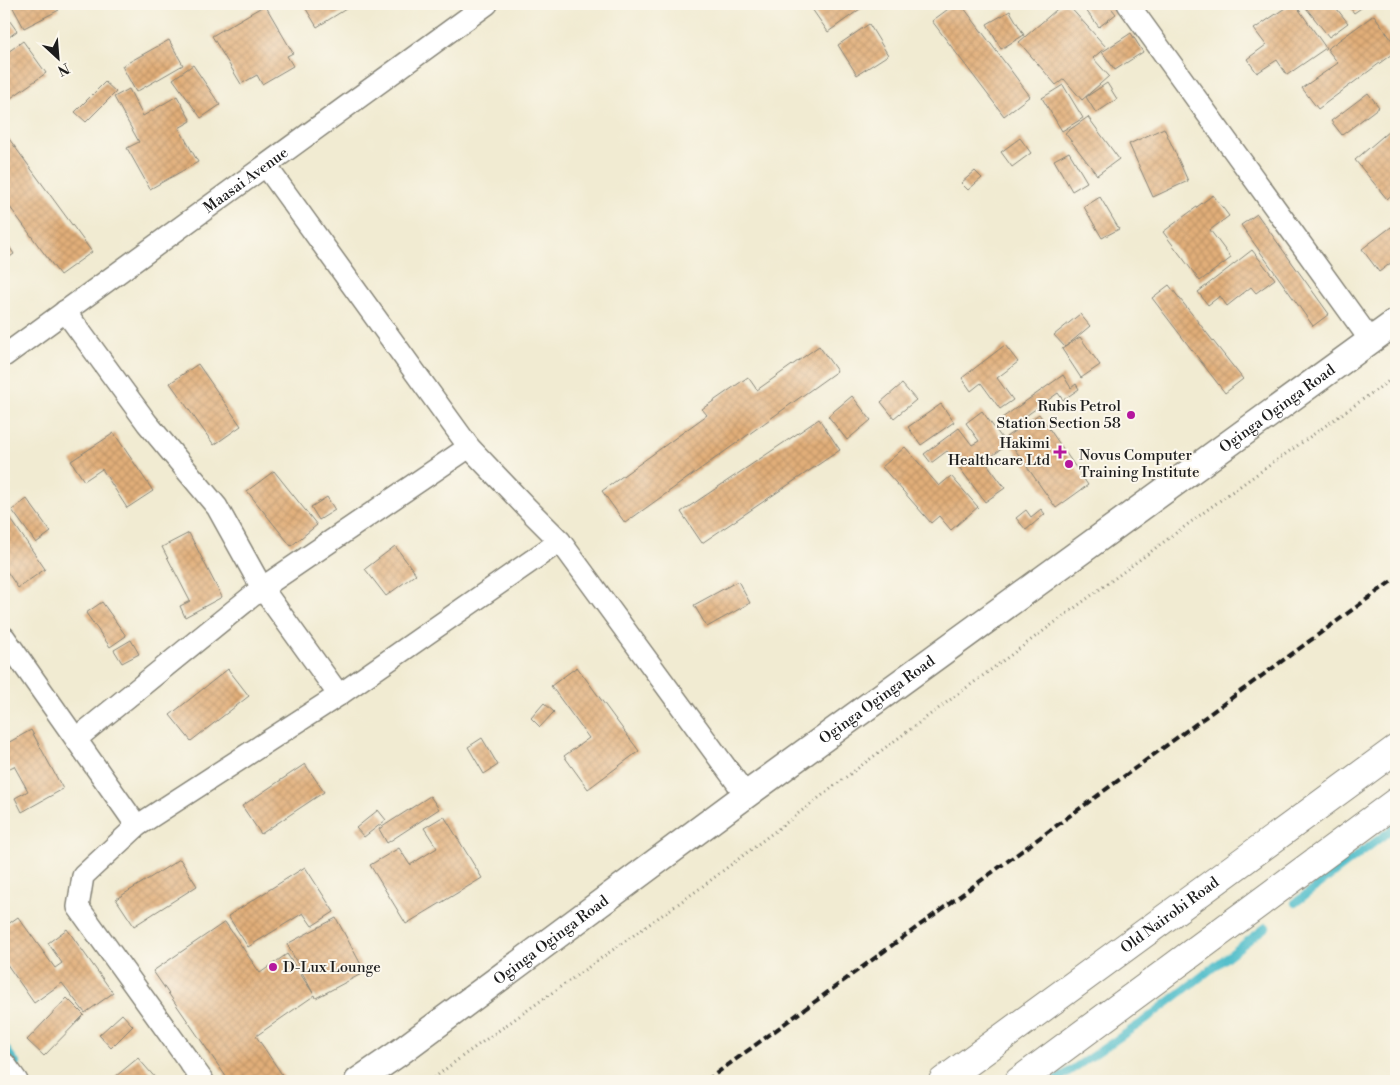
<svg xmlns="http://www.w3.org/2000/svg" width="1400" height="1085" font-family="'Libre Bodoni',serif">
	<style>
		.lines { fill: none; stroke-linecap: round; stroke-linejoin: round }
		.stream { stroke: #50bdca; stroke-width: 8 }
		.building { fill: url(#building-cross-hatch) }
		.minor-casing { stroke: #868477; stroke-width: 24 }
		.tertiary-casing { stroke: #868477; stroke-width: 29 }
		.trunk-casing { stroke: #868477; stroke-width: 30 }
		.path { stroke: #868477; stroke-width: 3; stroke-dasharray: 1 4; stroke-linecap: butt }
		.minor { stroke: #fff; stroke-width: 21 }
		.tertiary { stroke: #fff; stroke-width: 26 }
		.trunk { stroke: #fff; stroke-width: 28 }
		.rail { stroke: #1c1c1c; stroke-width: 4; stroke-dasharray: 8 4; stroke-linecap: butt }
		.poi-dot { fill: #b5179e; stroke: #fbf7ec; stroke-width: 2 }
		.labels { text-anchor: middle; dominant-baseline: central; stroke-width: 4; stroke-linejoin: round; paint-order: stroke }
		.street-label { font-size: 15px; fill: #1c1c1c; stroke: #fbf7ec }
		.poi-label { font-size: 15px; fill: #1c1c1c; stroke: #fbf7ec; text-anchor: end }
	</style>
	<defs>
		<pattern id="building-cross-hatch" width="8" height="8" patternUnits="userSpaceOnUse" patternTransform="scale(1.25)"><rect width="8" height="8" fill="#e1ae79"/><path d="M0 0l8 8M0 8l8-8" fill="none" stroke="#c09568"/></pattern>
	</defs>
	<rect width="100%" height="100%" fill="#fbf7ec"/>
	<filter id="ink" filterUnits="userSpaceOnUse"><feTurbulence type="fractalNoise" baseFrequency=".02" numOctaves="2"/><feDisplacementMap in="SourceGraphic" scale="10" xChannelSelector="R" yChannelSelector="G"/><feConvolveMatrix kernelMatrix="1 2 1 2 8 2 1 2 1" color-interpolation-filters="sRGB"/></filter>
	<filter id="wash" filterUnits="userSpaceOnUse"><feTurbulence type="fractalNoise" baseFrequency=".0096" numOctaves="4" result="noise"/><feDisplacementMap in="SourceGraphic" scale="20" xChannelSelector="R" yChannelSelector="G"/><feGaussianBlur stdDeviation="1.12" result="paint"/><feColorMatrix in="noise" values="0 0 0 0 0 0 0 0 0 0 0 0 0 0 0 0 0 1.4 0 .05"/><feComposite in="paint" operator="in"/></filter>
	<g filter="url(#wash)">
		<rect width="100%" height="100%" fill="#f1ebd2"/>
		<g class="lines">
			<path class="stream" d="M1295 903 1396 826
				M4 1046 16 1063
				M1055 1081 1141 1023 1266 927"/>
		</g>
		<g id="blocks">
			<path class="building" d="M11 4H56L59 10 24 28Z
				M303 4H354L317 27Z
				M820 4H867L828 32 812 9Z
				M955 4H961L1030 96 1004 116 932 21Z
				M1063 4H1067L1106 47 1093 58 1109 76 1082 100 1064 79 1056 85 1019 42Z
				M1081 4H1108L1116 14 1099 27Z
				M1291 4H1295L1326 48 1287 75 1277 60 1257 73 1247 59 1266 45 1254 29Z
				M1303 4H1333L1348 23 1329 37Z
				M1347 4H1367L1354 13Z
				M265 5 293 53 287 56 293 66 262 84 257 75 241 84 212 36Z
				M1010 11 1024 35 1001 49 987 24Z
				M4 13 17 31 4 41Z
				M1374 15 1396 46V51L1318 109 1302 88 1338 63 1327 49Z
				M869 24 888 55 857 75 838 45Z
				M1131 33 1143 52 1115 70 1102 52Z
				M169 40 183 65 136 92 122 66Z
				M23 41 46 73 4 103V55Z
				M193 65 220 105 201 118 173 79Z
				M105 82 116 92 86 122 75 112Z
				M1107 83 1117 99 1096 113 1086 97Z
				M1063 85 1083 118 1062 131 1042 98Z
				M129 89 143 116 177 96 191 121 179 128 198 162 150 189 127 148 139 142 114 97Z
				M1368 93 1379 107 1342 135 1331 121Z
				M1088 117 1119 159 1097 175 1065 133Z
				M1396 125V191L1387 199 1355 160Z
				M1164 128 1188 181 1153 197 1129 144Z
				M4 132 92 252 60 275 4 199Z
				M1020 138 1031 153 1012 167 1001 152Z
				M1069 152 1087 182 1072 191 1054 160Z
				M975 171 982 178 968 190 961 183Z
				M1213 195 1229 216 1210 230 1231 258 1200 281 1163 232Z
				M1100 197 1119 229 1102 238 1084 207Z
				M1257 214 1329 314 1313 326 1241 225Z
				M1391 227 1396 234V259L1379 272 1362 249Z
				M4 239 14 254 4 261Z
				M1252 250 1275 279 1256 293 1251 287 1227 306 1220 296 1208 305 1198 292Z
				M1169 285 1243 379 1225 393 1152 298Z
				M1080 314 1090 326 1065 347 1054 335Z
				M1080 337 1100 365 1081 378 1062 349Z
				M1005 345 1018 362 997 378 1013 400 1000 409 981 383 971 391 962 378Z
				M819 346 837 371 625 523 602 491 707 415 702 409 748 377 757 390Z
				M198 364 241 426 214 445 170 383Z
				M1063 375 1071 388 1076 384 1079 389 1063 400 1058 393 1009 428 1002 418Z
				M902 384 916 400 894 418 881 402Z
				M852 396 871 420 847 440 828 416Z
				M941 404 954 422 921 445 908 427Z
				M982 411 1007 445 985 461 1005 488 985 502 947 451 931 463 924 454 959 428 972 445 979 441 966 423Z
				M1039 414 1088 485 1056 508 1006 437Z
				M819 419 840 450 702 543 681 512Z
				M114 433 153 491 127 508 102 469 84 481 71 461Z
				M905 447 939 486 951 476 978 507 951 530 939 516 931 523 882 467Z
				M274 471 317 525 291 546 247 491Z
				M327 497 335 510 319 520 311 507Z
				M27 499 51 532 36 543 12 510Z
				M4 509 45 569 18 588 4 567Z
				M1041 509 1045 514 1026 530 1016 518 1026 510 1031 517Z
				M189 533 222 597 185 617 180 606 190 601 162 547Z
				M395 546 416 574 386 596 365 569Z
				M738 581 750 603 707 627 694 605Z
				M102 602 126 636 110 647 86 613Z
				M131 640 139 654 122 663 114 650Z
				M577 667 639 751 588 789 564 756 589 738 551 686Z
				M228 669 249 696 191 741 170 715Z
				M544 703 554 712 540 727 531 718Z
				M31 730 63 789 22 812 15 798 28 791 14 766 4 771V745Z
				M482 738 498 765 484 774 468 747Z
				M305 764 324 792 261 834 242 806Z
				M430 796 439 809 387 843 379 829Z
				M378 810 386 820 364 837 356 828Z
				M444 816 482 878 406 924 370 865 399 848 410 865 437 848 424 828Z
				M180 859 197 886 134 926 116 899Z
				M305 867 334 912 312 926 303 913 248 947 228 916Z
				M18 917 55 968 62 963 48 943 67 929 113 993 85 1013 62 983 34 1003 4 960V927Z
				M336 918 365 972 316 998 315 995 256 1036 285 1079 282 1081H229L153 971 225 922 260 973 287 954 313 993 287 944Z
				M67 998 84 1015 44 1056 27 1040Z
				M122 1014 133 1026 111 1048 99 1035Z
				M138 1058 158 1081H110Z"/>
		</g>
	</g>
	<g filter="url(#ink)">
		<use href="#blocks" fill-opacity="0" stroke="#868477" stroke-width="1"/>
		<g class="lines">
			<g class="minor-casing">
				<g id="minor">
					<path d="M1128 4 1371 341"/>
					<path d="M266 166 469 447 528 509 560 541 746 795"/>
					<path d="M65 311 147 423 217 507 262 588 339 695"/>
					<path id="s1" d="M4 356 487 4"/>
					<path d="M4 637 137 826"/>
					<path d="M76 739 262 588 469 447"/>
					<path d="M4 1063 17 1081"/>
					<path d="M203 1081 78 907 83 876 137 826 339 695 560 541"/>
				</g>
			</g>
			<g class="tertiary-casing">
				<g id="tertiary">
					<path id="s2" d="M358 1081 396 1055 746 795 1396 322"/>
				</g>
			</g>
			<g class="trunk-casing">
				<g id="trunk">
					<path id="s3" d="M943 1081 1396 749"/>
					<path d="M1019 1081 1396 802"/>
				</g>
			</g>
			<path class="path" d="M430 1081 464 1055 699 889 866 762 1226 496 1396 376"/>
			<use href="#minor" class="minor"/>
			<use href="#tertiary" class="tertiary"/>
			<use href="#trunk" class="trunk"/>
			<path class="rail" d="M706 1081 1396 578"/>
		</g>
	</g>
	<g class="poi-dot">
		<circle cx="1131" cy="415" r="5"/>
		<path d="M1057.5 444.5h5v5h5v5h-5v5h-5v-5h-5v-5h5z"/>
		<circle cx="1069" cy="464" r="5"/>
		<circle cx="273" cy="967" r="5"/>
	</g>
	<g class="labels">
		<g class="street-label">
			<text stroke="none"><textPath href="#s1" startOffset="299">Maasai Avenue</textPath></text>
			<text stroke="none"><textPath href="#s2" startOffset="1139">Oginga Oginga Road</textPath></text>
			<text stroke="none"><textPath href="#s2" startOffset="644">Oginga Oginga Road</textPath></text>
			<text stroke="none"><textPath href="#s3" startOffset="281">Old Nairobi Road</textPath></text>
			<text stroke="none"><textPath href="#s2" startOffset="239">Oginga Oginga Road</textPath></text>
		</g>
		<g class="poi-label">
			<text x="1121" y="406">Rubis Petrol<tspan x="1121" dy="17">Station Section 58</tspan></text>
			<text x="1050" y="443">Hakimi<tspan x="1050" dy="17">Healthcare Ltd</tspan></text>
			<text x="1079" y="455" text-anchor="start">Novus Computer<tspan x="1079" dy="17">Training Institute</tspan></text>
			<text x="283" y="967" text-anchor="start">D-Lux Lounge</text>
		</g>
	</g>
	<rect width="1400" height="1085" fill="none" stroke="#fbf7ec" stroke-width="20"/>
	<g transform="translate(58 58) rotate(154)" stroke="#fbf7ec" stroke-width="4" paint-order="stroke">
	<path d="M0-4L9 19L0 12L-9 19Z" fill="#1c1c1c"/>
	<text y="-8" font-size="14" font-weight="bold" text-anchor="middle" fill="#1c1c1c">N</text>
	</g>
</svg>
